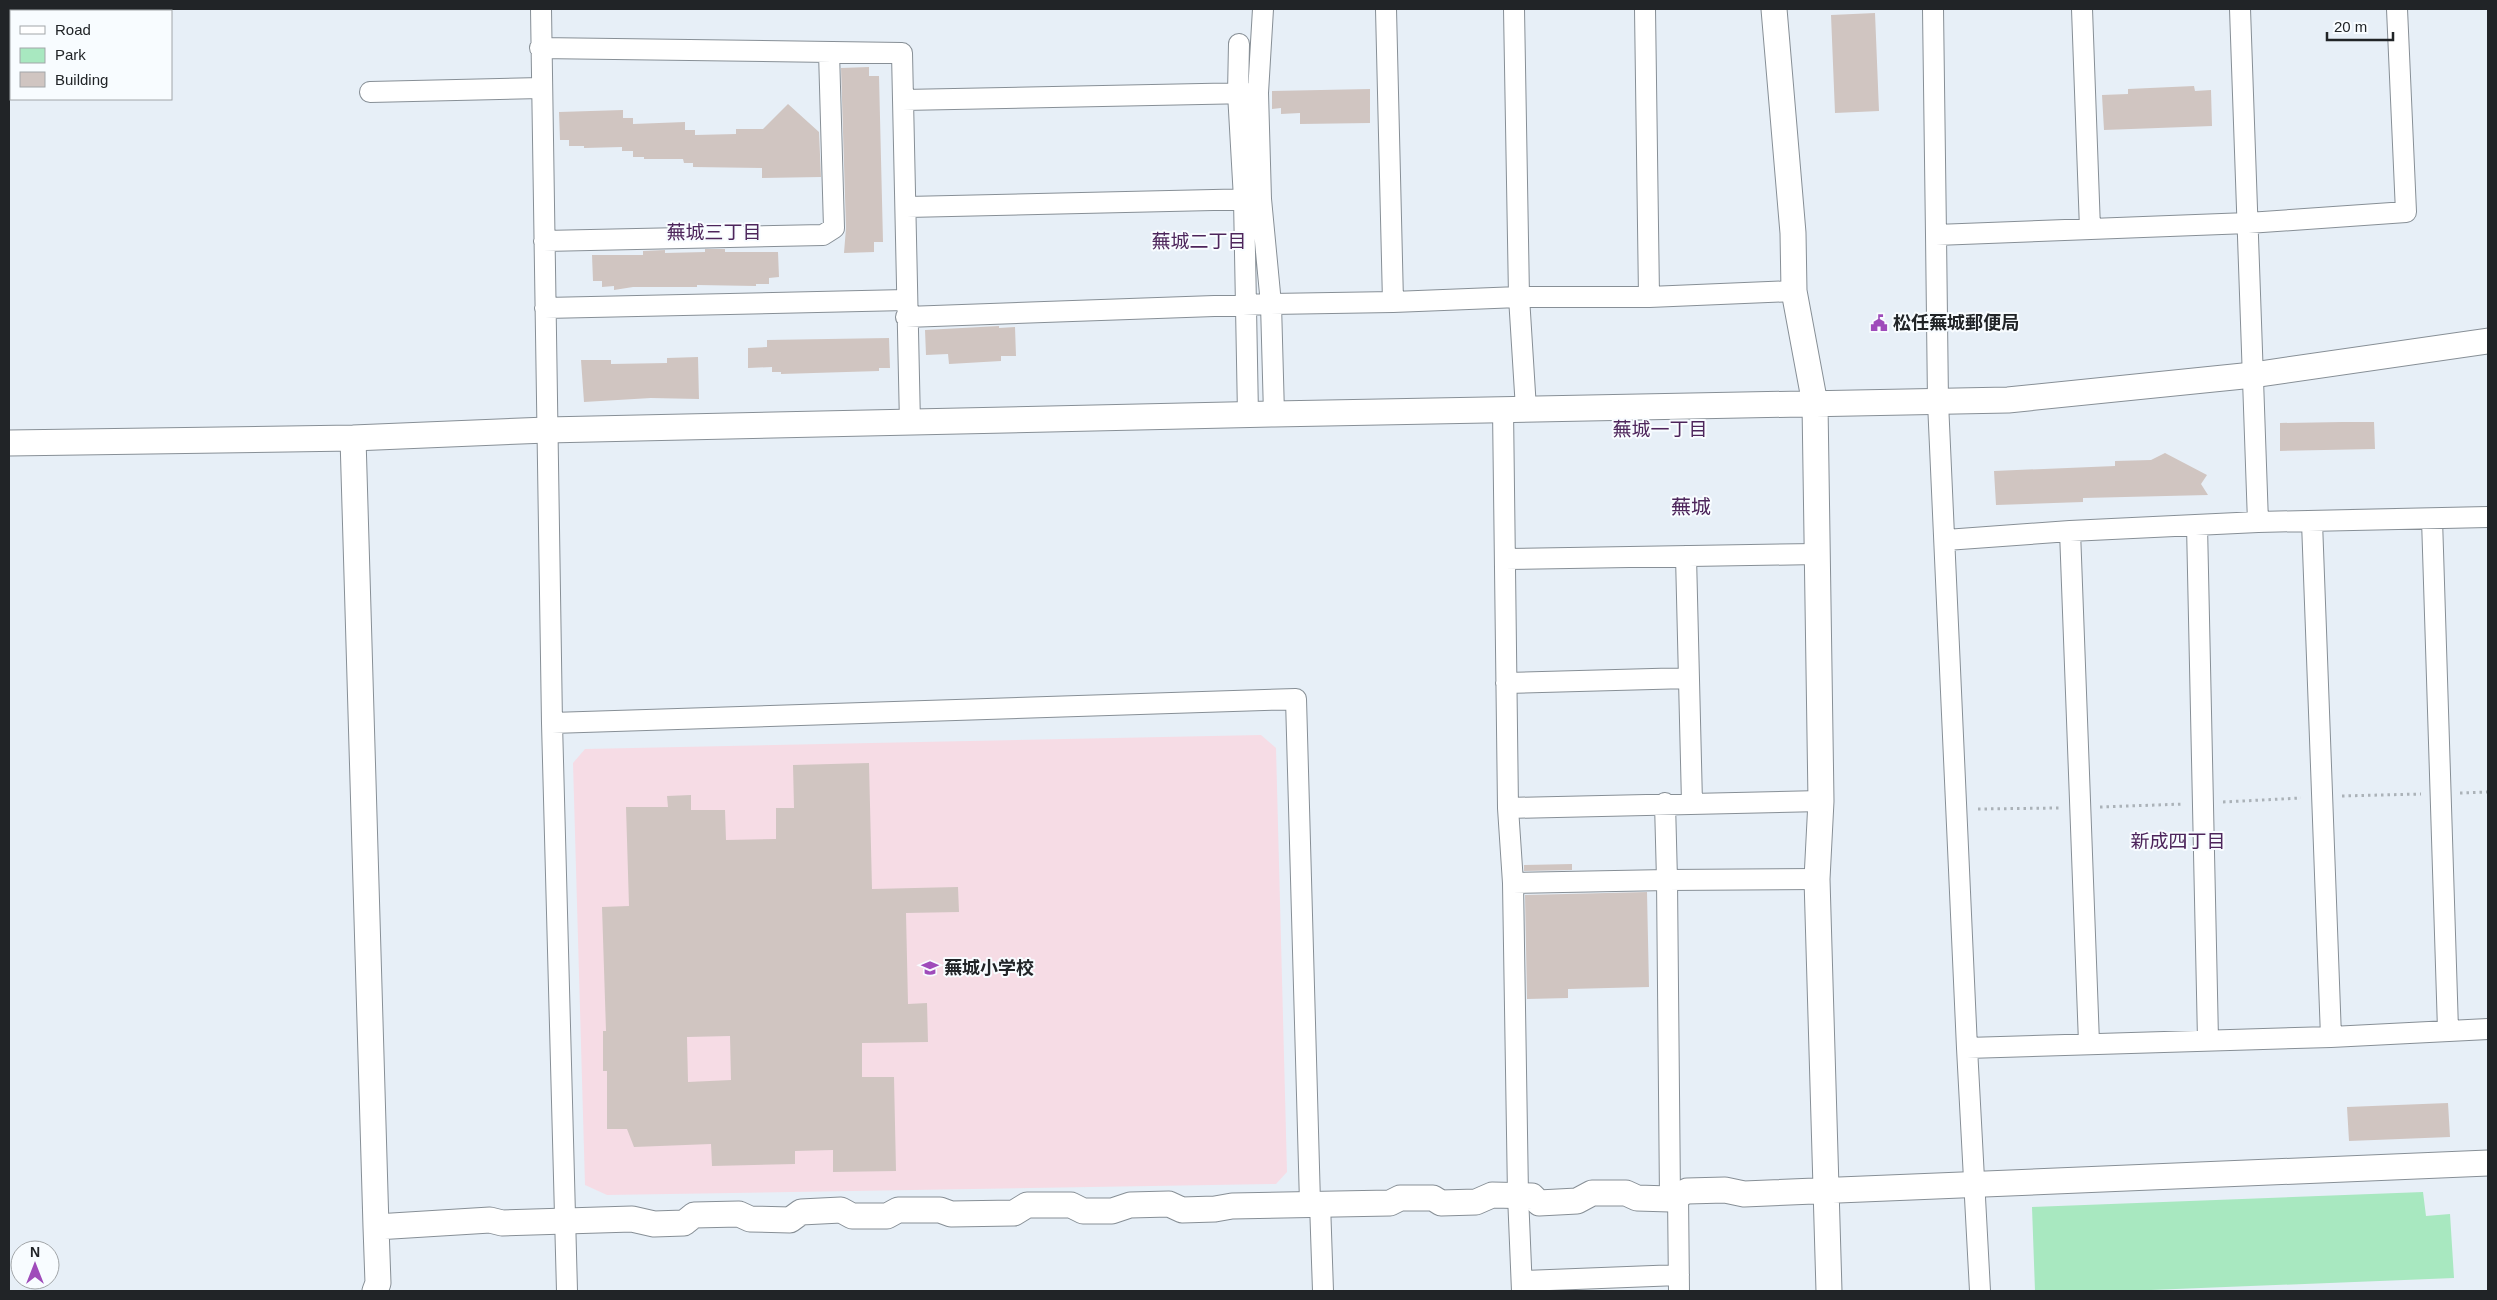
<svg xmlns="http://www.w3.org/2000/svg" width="2497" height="1300" font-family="Arial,'Noto Sans JP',sans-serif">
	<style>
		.education { fill: #f6dce5 }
		.green { fill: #a8e8c0 }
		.building { fill: #d0c5c1; fill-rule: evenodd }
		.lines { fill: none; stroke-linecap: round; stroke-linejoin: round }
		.minor-casing { stroke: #878f96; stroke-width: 22 }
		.tertiary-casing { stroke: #878f96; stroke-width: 27 }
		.path { stroke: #abb2b8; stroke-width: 3; stroke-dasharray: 2.5 4; stroke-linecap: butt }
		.minor { stroke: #fff; stroke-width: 20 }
		.tertiary { stroke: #fff; stroke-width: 25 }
		.labels { text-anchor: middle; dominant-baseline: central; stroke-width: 4; stroke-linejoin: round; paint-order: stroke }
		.poi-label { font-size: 18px; font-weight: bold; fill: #212427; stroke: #f8fcff; text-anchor: start }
		.neighbourhood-label { font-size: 19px; fill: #4d255b; stroke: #f8fcff }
		.quarter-label { font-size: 20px; fill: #4d255b; stroke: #f8fcff }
	</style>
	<rect width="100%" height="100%" fill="#e7eff7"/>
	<path class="education" d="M1261 735 1276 748 1287 1172 1276 1184 607 1195 585 1185 573 763 585 749Z"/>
	<path class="green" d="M2423 1192 2426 1216 2450 1214 2454 1278 2126 1291H2035L2032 1207Z"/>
	<path class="building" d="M1875 13 1879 111 1835 113 1831 15Z
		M869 67V76H879L883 242H874V252L844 253 846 228 841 68Z
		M2194 86 2195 91 2211 90 2212 126 2104 130 2102 95 2128 94V89Z
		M1370 89V123L1300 124V113L1281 114V108L1272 109V91Z
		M788 104 819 132 821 177 762 178V168L693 167V163H684L683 159H644V157H633V151H622V147L584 148V146H569V140H560L559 112 623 110V118H633V124L685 122V130H695V135L736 134V129H763Z
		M705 249H725V252H778L779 277 769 278V284H756V286L697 285V287H633L614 290V286L602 287V281H593L592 255H643V251L665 250V253L705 252Z
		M999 326V328L1015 327 1016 356H1001V361L949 364 948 354 926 355 925 330Z
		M889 338 890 368H879V371L781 374V372H772V367L748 368V348L767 347V340Z
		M698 357 699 399 651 398 584 402 581 360H611V364L667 363V358Z
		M2342 422H2374L2375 449 2280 451V423Z
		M2165 453 2207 475 2201 484 2208 495 2083 498V502L1996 505 1994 471 2115 466V461L2151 460Z
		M869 763 872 889 958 887 959 912 906 913 908 1004 927 1003 928 1042 862 1043V1077H894L896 1171 833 1172V1150L795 1151V1164L712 1166 711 1144 634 1147 627 1129H607V1071H603V1031H606L602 907 629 906 626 807H668L667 796 691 795V810H725L726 840 776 839V808H794L793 765ZM730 1036 731 1080 688 1082 687 1037Z
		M1572 864V870L1524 871V865Z
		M1647 892 1649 987 1568 989V998L1527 999 1525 895Z
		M2448 1103 2450 1137 2349 1141 2347 1107Z"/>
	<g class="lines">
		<g class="minor-casing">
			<path id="minor" d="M541 9 552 723 567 1291
				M1263 9 1258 93 1261 199 1271 304 1274 414
				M1386 9 1393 302
				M1514 9 1519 297 1526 409
				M1645 9 1649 297
				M1933 9 1936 235 2248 223 2406 212 2397 9
				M2082 9 2090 229
				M2240 9 2258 522
				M1239 44 1238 93 1244 199 1248 415
				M540 48 902 53 910 424
				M370 92 541 88
				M903 100 1251 93
				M907 207 1257 199
				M1936 235 1938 402 1967 1048 1980 1291
				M544 241 823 235 834 228 829 52
				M545 308 906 300
				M906 317 1271 304 1393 302 1519 297H1649L1794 291
				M1503 409 1508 808 1821 801
				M2432 519 2448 1030
				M2312 522 2331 1037
				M2197 525 2208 1040
				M2070 531 2089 1043
				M1946 540 2070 531 2258 522 2488 517
				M1686 556 1692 803
				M1505 559 1817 554
				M1506 683 1689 678
				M552 723 1296 699 1310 1203
				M1665 803 1667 880 1817 879
				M1508 808 1513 883
				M1967 1048 2331 1037 2488 1029
				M1678 1195 1679 1291
				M1320 1203 1323 1291
				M1522 1281 1679 1275
				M1522 1291 1518 1195 1513 883 1667 880 1670 1199"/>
		</g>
		<g class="tertiary-casing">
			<path id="tertiary" d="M1774 9 1793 233 1794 291 1815 404 1821 801 1817 879 1829 1291
				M9 34 11 24
				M353 438 376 1227 378 1283 375 1291
				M9 443 353 438 547 430 1274 414 2008 400 2253 375 2488 341
				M376 1227 490 1220 502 1223 632 1219 654 1224 684 1223 694 1215 739 1214 750 1219 790 1220 801 1212 841 1210 852 1216H887L898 1210H940L951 1214 1014 1213 1027 1205H1071L1083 1211H1112L1130 1205 1169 1204 1182 1210 1215 1209 1232 1206 1390 1203 1400 1198H1433L1441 1203 1476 1202 1492 1195 1532 1196 1539 1203 1577 1201 1592 1193H1626L1637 1198 1670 1199 1687 1191 1725 1190 1744 1194 2488 1163"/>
		</g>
		<path class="path" d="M2460 793 2488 792
			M2342 796 2421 794
			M2223 802 2301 798
			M2100 807 2184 804
			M1978 809 2059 808"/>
		<use href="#minor" class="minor"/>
		<use href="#tertiary" class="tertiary"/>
	</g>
	<defs>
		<g id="civic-bare" transform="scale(1.35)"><path d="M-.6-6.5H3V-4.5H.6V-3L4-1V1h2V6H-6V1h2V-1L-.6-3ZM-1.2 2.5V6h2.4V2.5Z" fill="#9f4bba" stroke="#f8fcff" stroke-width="2.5" paint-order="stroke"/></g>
		<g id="school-bare" transform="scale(1.35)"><path d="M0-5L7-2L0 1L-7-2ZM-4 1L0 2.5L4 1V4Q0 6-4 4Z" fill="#9f4bba" stroke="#f8fcff" stroke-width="2.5" paint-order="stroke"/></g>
	</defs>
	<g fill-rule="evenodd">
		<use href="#civic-bare" x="1879" y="323"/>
		<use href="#school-bare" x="930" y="968"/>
	</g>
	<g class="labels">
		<g class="poi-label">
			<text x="1893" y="323">松任蕪城郵便局</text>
			<text x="944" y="968">蕪城小学校</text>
		</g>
		<g class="neighbourhood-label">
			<text x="714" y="232">蕪城三丁目</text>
			<text x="1199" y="241">蕪城二丁目</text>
			<text x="1660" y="429">蕪城一丁目</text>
			<text x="2178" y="841">新成四丁目</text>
		</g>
		<g class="quarter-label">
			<text x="1691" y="507">蕪城</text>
		</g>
	</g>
	<rect width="2497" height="1300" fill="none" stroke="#212427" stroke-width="20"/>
	<rect x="10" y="10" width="162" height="90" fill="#f8fcff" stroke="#a2a6a9"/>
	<rect x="20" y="26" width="25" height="8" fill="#ffffff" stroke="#a2a6a9"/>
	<text x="55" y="35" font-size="15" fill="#212427">Road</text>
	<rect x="20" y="48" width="25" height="15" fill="#a8e8c0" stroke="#a2a6a9"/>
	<text x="55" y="60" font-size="15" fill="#212427">Park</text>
	<rect x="20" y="72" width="25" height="15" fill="#d0c5c1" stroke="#a2a6a9"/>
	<text x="55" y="85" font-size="15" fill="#212427">Building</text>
	<g transform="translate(35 1265)"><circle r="24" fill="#f8fcff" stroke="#a2a6a9"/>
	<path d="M0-4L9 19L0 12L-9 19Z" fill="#9f4bba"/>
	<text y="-8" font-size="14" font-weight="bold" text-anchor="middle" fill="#212427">N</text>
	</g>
	<path d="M2327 32v8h66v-8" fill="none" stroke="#212427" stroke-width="2.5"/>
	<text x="2334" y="32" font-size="15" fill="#212427" stroke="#f8fcff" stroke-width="4" paint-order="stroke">20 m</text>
</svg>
